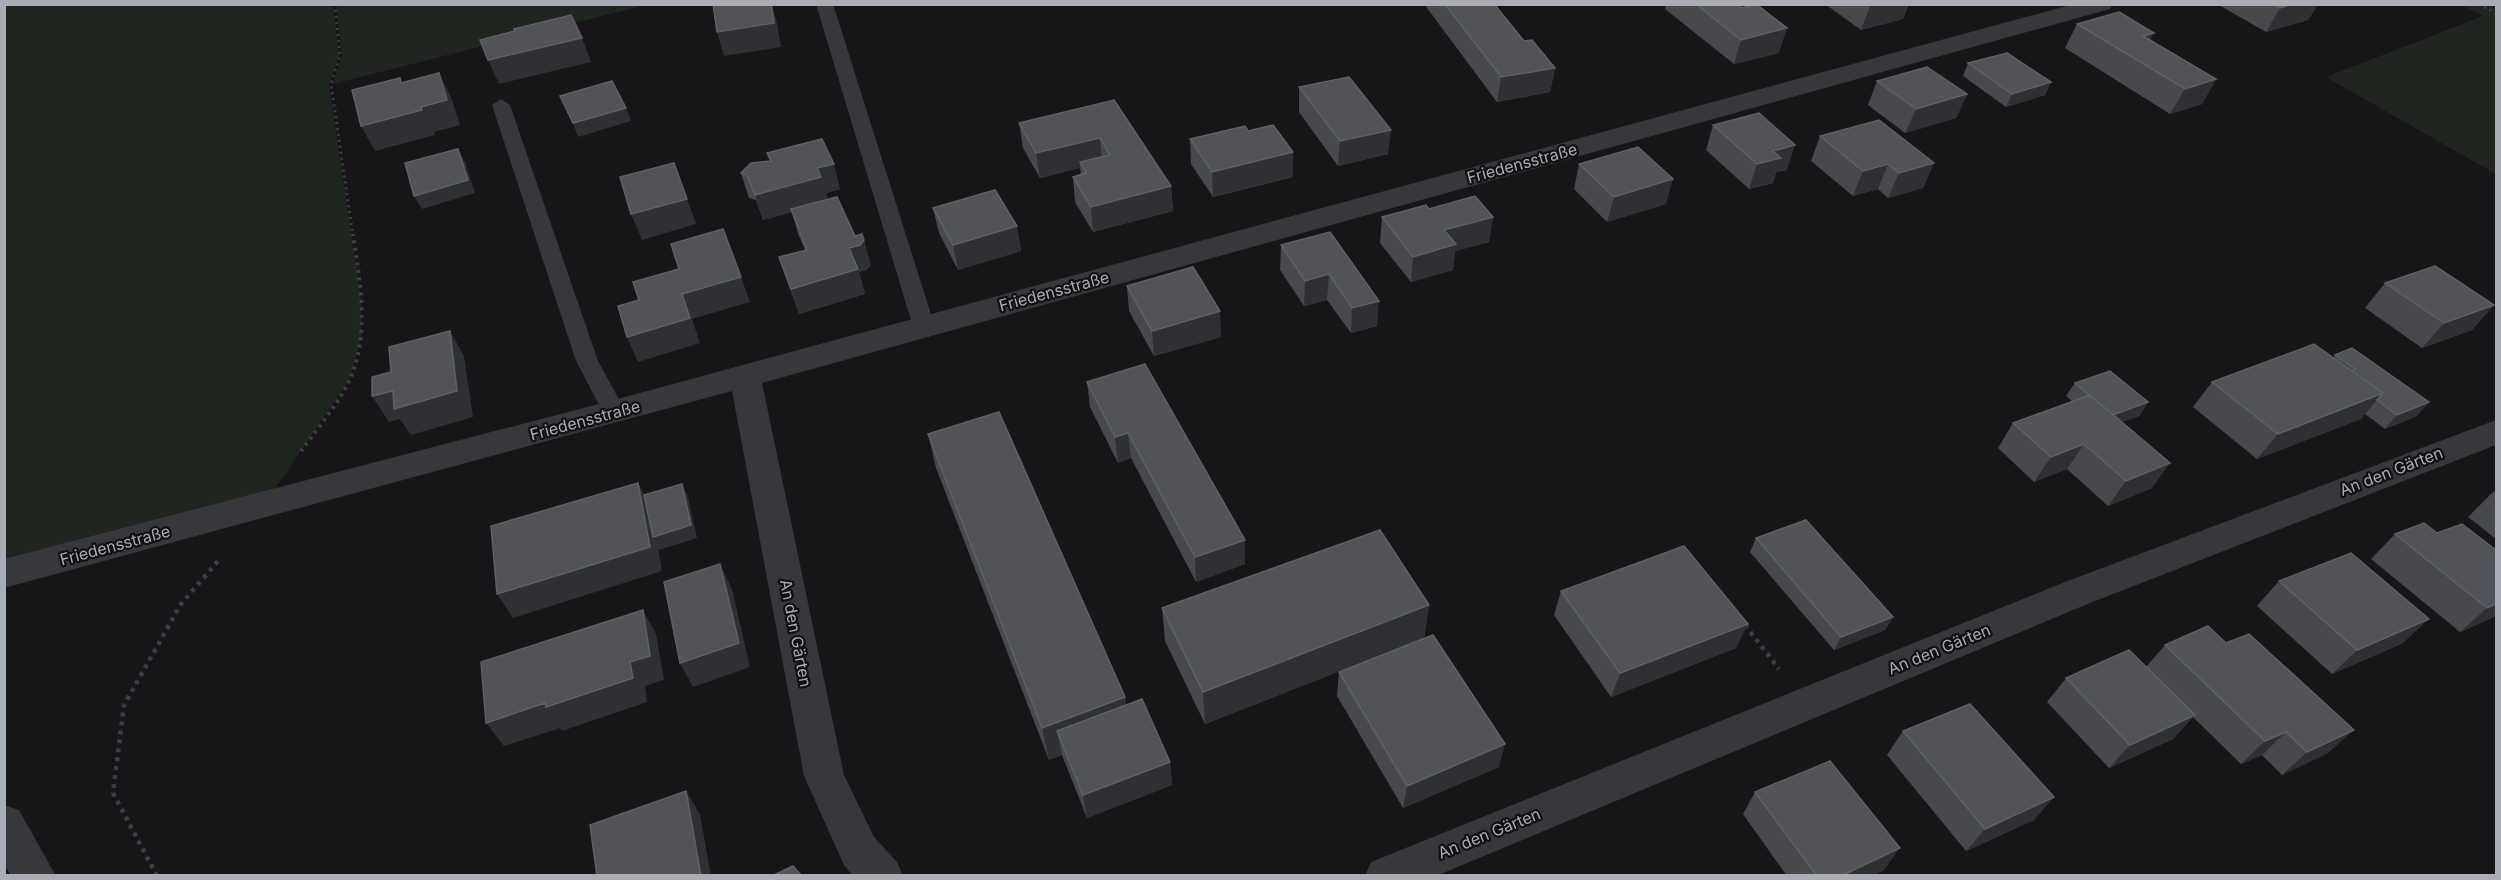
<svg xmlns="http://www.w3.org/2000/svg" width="2501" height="880" font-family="Inter,sans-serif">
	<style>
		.green { fill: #1e261f }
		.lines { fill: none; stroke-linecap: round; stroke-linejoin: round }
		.path-far2 { stroke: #3d3f44; stroke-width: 3; stroke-dasharray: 2 4; stroke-linecap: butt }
		.path-far1 { stroke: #3d3f44; stroke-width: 4; stroke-dasharray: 3 4.5; stroke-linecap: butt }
		.path { stroke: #3d3f44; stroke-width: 4.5; stroke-dasharray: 4 5; stroke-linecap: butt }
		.lane { fill: #37383d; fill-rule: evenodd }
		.street { fill: #37383d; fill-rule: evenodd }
		.wall { fill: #47494d }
		.shaded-wall { fill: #2f3033 }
		.building { fill: #525359; stroke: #5f6168; stroke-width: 1.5 }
		.labels { text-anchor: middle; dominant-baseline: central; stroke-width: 4.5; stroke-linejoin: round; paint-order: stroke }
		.street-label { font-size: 16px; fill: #a8adb8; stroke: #111113 }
	</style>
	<rect width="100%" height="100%" fill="#161618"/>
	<path class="green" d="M5 5H333L339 55 329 85 361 299V338L349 380 264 505 5 572Z
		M336 5H646L333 84 342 55Z
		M2461 5H2496V174L2326 77 2483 16Z"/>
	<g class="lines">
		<path class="path-far2" d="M335 4 340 55 331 84 353 236
			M2479 4 2496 13"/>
		<path class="path-far1" d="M301 451C316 430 340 402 350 379 370 332 360 283 353 234"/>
		<path class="path" d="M1745 625 1779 669
			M157 876 113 793 124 705 181 604 219 560"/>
		<path class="lane" d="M816 4H833L935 327 932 332 924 334 916 332 913 327Z
			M501 99 510 105 598 361 626 412 622 418 614 420 606 418 576 361 492 105Z"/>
		<path class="street" d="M2074 4H2113L2110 9 762 383 844 775 874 837 897 862 903 876H853L844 865 804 776 732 391 4 588V559L614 400Z
			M2496 420V445L2090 603 1436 876H1365L1371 862 2065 582Z
			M4 805 19 810 56 876H11L4 864Z"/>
	</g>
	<path class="wall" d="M1424 4H1494L1524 41 1555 68 1550 92 1497 102Z
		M1666 4H1738L1779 53 1734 64 1665 9Z
		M1825 4H1909L1903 19 1861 30Z
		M2217 4H2318L2308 20 2266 32Z
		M2077 24 2216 79 2202 104 2170 114 2065 48Z
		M1968 63 2051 82 2045 95 2006 107 1963 76Z
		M1877 81 1967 94 1956 118 1905 133 1868 105Z
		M1299 87 1388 154 1338 166 1299 112Z
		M1114 100 1171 186 1173 211 1093 232 1075 202 1073 177 1081 175 1080 168 1040 178 1023 148 1019 123Z
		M1713 125 1787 170 1776 172 1773 183 1749 189 1706 150Z
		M1248 131 1293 152V177L1213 197 1191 164 1190 139Z
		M1820 136 1934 163 1923 188 1888 198 1878 189 1853 196 1811 161Z
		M767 153 840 189 826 193 827 200 855 236 871 265 866 270 859 272 865 294 799 314 779 257 805 250 798 234 792 212 763 220 756 200 749 198 741 173 770 161Z
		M1579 164 1666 204 1607 222 1574 189Z
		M933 208 1017 226 1021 251 958 270 939 233Z
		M1429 209 1493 217 1489 242 1455 251 1453 270 1411 282 1380 243 1382 217Z
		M1330 232 1377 326 1351 333 1327 300 1304 306 1280 270 1281 245Z
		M2385 283 2494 305 2472 330 2422 348 2365 308Z
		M1127 286 1221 337 1154 356 1129 311Z
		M2352 348 2417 416 2385 429 2365 414 2361 419 2257 459 2193 407 2212 382 2333 358 2335 355Z
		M1087 382 1245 540V564L1196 582 1131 458 1118 463 1090 407Z
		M2075 383 2148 402 2139 416 2122 422 2152 488 2108 506 2067 469 2034 482 1998 448 2013 423 2073 402 2066 396Z
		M928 434 1125 697 1126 705 1170 762 1172 785 1087 818 1062 755 1049 760 936 468Z
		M2496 491V539L2468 517 2493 492Z
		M2437 533 2496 550V616L2460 632 2371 559 2395 534Z
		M1756 538 1893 617 1885 630 1834 650 1750 552Z
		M2279 581 2403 643 2332 674 2257 606Z
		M1561 591 1736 648 1611 697 1554 615Z
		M1429 605 1424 638 1205 724 1165 641 1162 608Z
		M2226 643 2328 753 2282 775 2262 755 2241 764 2193 717 2173 739 2109 768 2047 702 2066 678 2146 667 2165 645Z
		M1339 672 1499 767 1403 808 1337 696Z
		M1903 731 2034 820 1966 851 1887 755Z
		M1755 792 1884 870 1872 876H1787L1743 814Z"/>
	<path class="shaded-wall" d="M771 4H772L776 19 781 47 724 56 717 32Z
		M1876 4H1909L1903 19 1861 30 1870 6Z
		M2292 4H2318L2308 20 2266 32 2280 8Z
		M1787 28 1779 53 1734 64 1741 40Z
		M2154 33 2141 57 2143 36Z
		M582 38 591 62 499 84 488 60Z
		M1555 68 1550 92 1497 102 1501 77Z
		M439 73 451 97 460 125 434 132 435 135 375 151 361 126 421 107Z
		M2216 79 2202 104 2170 114 2185 89Z
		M2051 82 2045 95 2006 107 2012 94Z
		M1967 94 1956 118 1905 133 1916 109Z
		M626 108 631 121 578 137 573 123Z
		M1391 130 1388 154 1338 166 1340 141Z
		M1100 138 1102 162H1080V168L1040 178 1036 153Z
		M1795 145 1787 170 1776 172 1773 183 1749 189 1757 164 1773 151Z
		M458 149 465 162 475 193 422 209 414 196Z
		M1293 152V177L1213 197 1212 172Z
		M674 163 696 224 642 240 631 214Z
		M1934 163 1923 188 1888 198 1899 173Z
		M834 164 840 189 826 193 828 202 763 220 755 195 817 168Z
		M1888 164 1878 189 1853 196 1863 171Z
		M1673 179 1666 204 1607 222 1614 197Z
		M1171 186 1173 211 1093 232 1091 207Z
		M1493 217 1489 242 1455 251 1453 270 1411 282 1413 257 1444 230Z
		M1017 226 1021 251 958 270 953 245Z
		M864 240 871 265 866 270 859 272 865 294 799 314 791 289 849 248Z
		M1329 274 1327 300 1304 306 1305 281Z
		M741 277 750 302 692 319 700 343 638 362 627 337 682 294Z
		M1379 301 1377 326 1351 333 1352 308Z
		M2494 305 2472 330 2422 348 2444 323Z
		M1220 311 1221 337 1154 356 1152 331Z
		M450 331 464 356 473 417 411 435 400 419 389 422 372 396Z
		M2383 393 2361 419 2257 459 2278 434Z
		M2148 402 2139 416 2103 428 2112 415Z
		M2429 402 2417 416 2385 429 2397 415Z
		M1128 433 1131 458 1118 463 1115 437Z
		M2084 444 2067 469 2034 482 2051 457Z
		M2170 463 2152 488 2108 506 2126 481Z
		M638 483 651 508 682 484 688 497 697 538 659 550 658 547 662 571 513 618 497 594Z
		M1245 540V564L1196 582 1195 557Z
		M720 564 732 589 750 667 693 687 680 663Z
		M2496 604V616L2460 632 2487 608Z
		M1429 605 1424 638 1205 724 1203 692Z
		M643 610 656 634 664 680 645 686 647 702 562 731 560 728 504 746 486 723 545 703 630 662Z
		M1893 617 1885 630 1834 650 1841 637Z
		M2429 619 2403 643 2332 674 2357 650Z
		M1748 624 1736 648 1611 697 1620 673Z
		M1125 697 1129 729 1057 731 1062 755 1049 760 1042 728Z
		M2195 715 2173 739 2109 768 2130 745Z
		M2354 730 2328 753 2282 775 2307 752Z
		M2286 732 2262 755 2241 764 2265 741Z
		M1505 744 1499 767 1403 808 1407 786Z
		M1170 762 1172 785 1087 818 1083 795Z
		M686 791 700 814 711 876H701Z
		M2054 797 2034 820 1966 851 1985 829Z
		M1900 848 1884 870 1872 876H1841Z"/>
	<path class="building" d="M713 4H771L774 23 717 32Z
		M1445 4H1494L1524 41 1532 40 1555 68 1501 77Z
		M1696 4H1738L1742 8 1756 4 1787 28 1741 40Z
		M2274 4H2292L2280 8Z
		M2119 12 2154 33 2143 36 2216 79 2185 89 2077 24Z
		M571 15 582 38 488 60 480 40 515 31 514 29Z
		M2007 53 2051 82 2012 94 1968 63Z
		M1927 67 1967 94 1916 109 1877 81Z
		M439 73 447 100 421 107 422 110 361 126 352 90 400 78 401 83Z
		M1349 77 1391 130 1340 141 1299 87Z
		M612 81 626 108 573 123 560 96Z
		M1114 100 1171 186 1091 207 1073 177 1086 173 1080 162 1110 155 1100 138 1036 153 1019 123Z
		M1759 113 1795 145 1773 151 1781 158 1757 164 1713 125Z
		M1879 120 1934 163 1899 173 1888 164 1863 171 1820 136Z
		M1273 125 1293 152 1212 172 1190 139 1245 126 1248 131Z
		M822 139 834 164 817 168 821 177 755 195 747 175 741 173 751 163 771 161 767 153Z
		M1638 147 1673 179 1614 197 1579 164Z
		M458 149 468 180 414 196 405 163Z
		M674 163 687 199 631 214 620 177Z
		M995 190 1017 226 953 245 933 208Z
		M1475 196 1493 217 1444 230 1456 244 1413 257 1382 217 1426 205 1429 209Z
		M837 197 855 236 862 234 864 240 860 245 849 248 858 269 791 289 779 257 807 250 791 209Z
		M723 229 741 277 682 294 690 318 627 337 618 306 639 300 633 282 679 269 671 244Z
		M1330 232 1379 301 1352 308 1329 274 1305 281 1281 245Z
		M2435 266 2494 305 2444 323 2385 283Z
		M1193 267 1220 311 1152 331 1127 286Z
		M450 331 457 391 394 409 393 391 372 396V377L391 372 389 347Z
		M2314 344 2383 393 2278 434 2212 382Z
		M2352 348 2429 402 2397 415 2377 400 2383 393 2352 371 2355 369 2335 355Z
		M1145 364 1245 540 1195 557 1128 433 1115 437 1087 382Z
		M2110 371 2148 402 2113 415 2075 383Z
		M2090 395 2170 463 2126 481 2084 444 2051 457 2013 423Z
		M999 412 1125 697 1042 728 928 434Z
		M638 483 650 547 497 594 491 526Z
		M682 484 691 525 653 537 644 495Z
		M1806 520 1893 617 1841 637 1756 538Z
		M2424 523 2437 533 2462 524 2496 550V604L2487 608 2395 534Z
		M1380 530 1429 605 1203 692 1162 608Z
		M1684 546 1748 624 1620 673 1561 591Z
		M2351 553 2429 619 2357 650 2279 581Z
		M720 564 739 643 680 663 664 582Z
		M643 610 650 656 630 662 633 678 546 707 545 703 486 723 481 662Z
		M2208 626 2226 643 2249 634 2354 730 2307 752 2286 732 2265 741 2165 645Z
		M1433 635 1505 744 1407 786 1339 672Z
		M2129 650 2195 715 2130 745 2066 678Z
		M1142 699 1170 762 1083 795 1057 731Z
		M1970 704 2054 797 1985 829 1903 731Z
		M1830 761 1900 848 1841 876H1817L1755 792Z
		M686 791 701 876H597L590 825Z
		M793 866 802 876H772Z"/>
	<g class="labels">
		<g class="street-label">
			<text transform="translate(1522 163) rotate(-15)">Friedensstraße</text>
			<text transform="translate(1054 291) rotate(-15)">Friedensstraße</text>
			<text transform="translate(585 420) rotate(-15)">Friedensstraße</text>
			<text transform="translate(2391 471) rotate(-21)">An den Gärten</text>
			<text transform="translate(115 545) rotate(-15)">Friedensstraße</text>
			<text transform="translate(796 633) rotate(79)">An den Gärten</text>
			<text transform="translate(1939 649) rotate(-22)">An den Gärten</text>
			<text transform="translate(1489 833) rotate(-22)">An den Gärten</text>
		</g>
	</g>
	<rect width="2501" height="880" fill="none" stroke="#a8adb8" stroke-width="12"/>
</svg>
